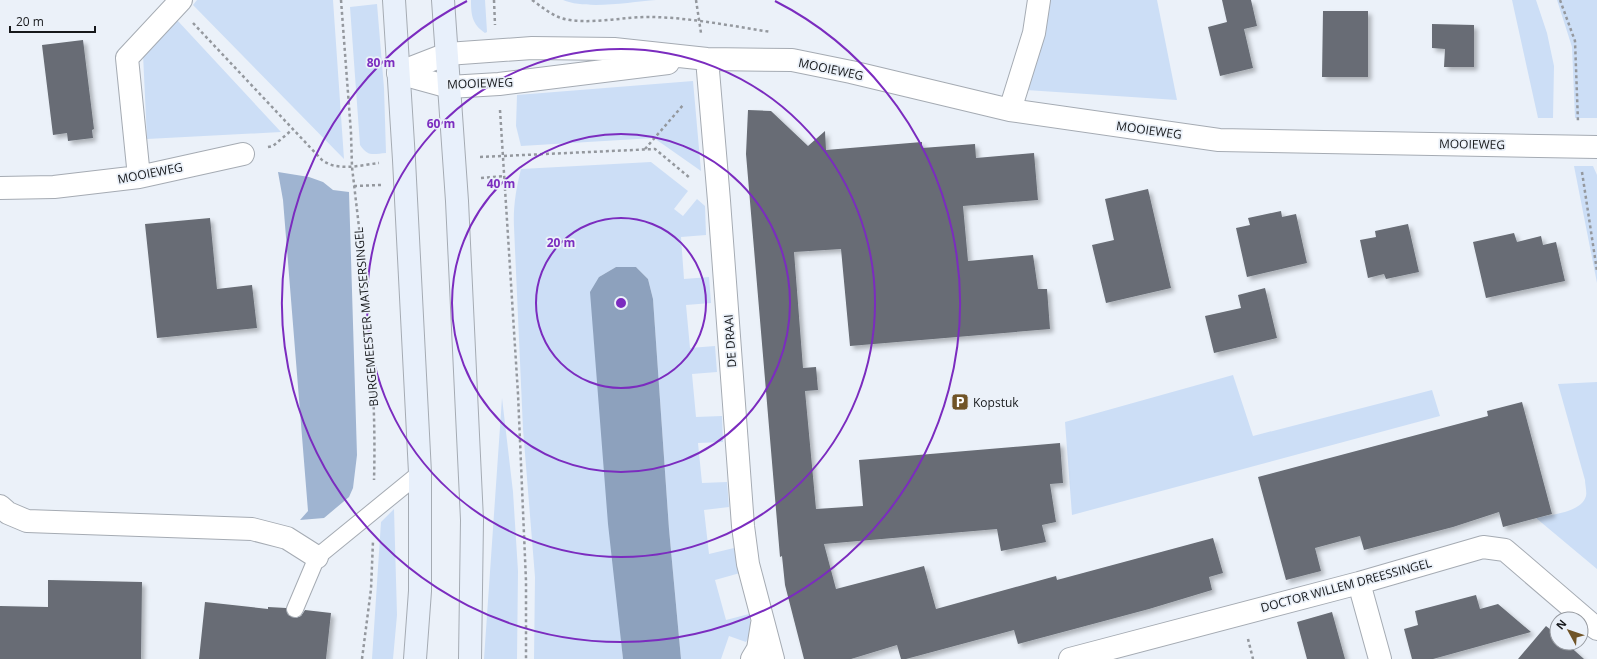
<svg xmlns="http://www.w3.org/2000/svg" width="1597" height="659" font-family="'Open Sans',sans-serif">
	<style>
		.green { fill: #ccdef6 }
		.forest { fill: #9fb4d1 }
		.water { fill: #8da1bd }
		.building { fill: #676c74; filter: url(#shadow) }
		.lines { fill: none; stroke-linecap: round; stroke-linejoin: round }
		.service-casing { stroke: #a5abb3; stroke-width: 18 }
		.minor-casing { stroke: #a5abb3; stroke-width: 24 }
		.secondary-casing { stroke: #a5abb3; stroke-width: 24 }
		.path { stroke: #94989e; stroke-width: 2.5; stroke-dasharray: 3 3; stroke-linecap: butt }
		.service { stroke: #fff; stroke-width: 16 }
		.minor { stroke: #fff; stroke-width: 22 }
		.secondary { stroke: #e8f0fb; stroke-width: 22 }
		.ring { fill: none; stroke: #7b2cbf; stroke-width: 2 }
		.labels { text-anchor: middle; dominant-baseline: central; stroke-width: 3.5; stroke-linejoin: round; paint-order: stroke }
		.street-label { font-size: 12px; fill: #16181b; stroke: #ebf1f9 }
		.poi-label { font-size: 12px; fill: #16181b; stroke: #ebf1f9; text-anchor: start }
		.centre { fill: #7b2cbf; stroke: #ebf1f9; stroke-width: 2 }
		.ring-label { font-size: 12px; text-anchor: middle; font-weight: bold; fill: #7b2cbf; stroke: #ebf1f9; stroke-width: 3.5; stroke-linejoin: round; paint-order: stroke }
	</style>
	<defs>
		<filter id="shadow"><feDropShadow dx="3.5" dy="3.5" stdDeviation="2" flood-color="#0004"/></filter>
	</defs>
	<rect width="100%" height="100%" fill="#ebf1f9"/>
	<path class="green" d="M197 0H333L344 159 193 5Z
		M471 0H485L487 32 485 33C472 24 471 15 471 0Z
		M563 0H656C630 2 587 10 563 0Z
		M1043 0H1157L1177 100 1026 90Z
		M1512 0H1536L1547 33 1554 66 1553 118H1538Z
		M1557 0H1597V118H1575L1572 47Z
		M377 4 384 88 386 153C373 154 368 157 360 145L350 7Z
		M177 20 281 132 147 139 143 54Z
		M693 81 701 171 654 138 521 146 516 126 517 95Z
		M651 162 688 191 674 209 683 216 697 199 705 206 706 235 681 237 684 279 709 277 711 303 686 305 690 348 715 346 717 372 692 374 696 417 722 416 723 442 698 443 702 483 727 482 729 507 704 510 709 554 734 548 740 573 715 580 726 620 749 614 752 630 746 642 729 636 721 659H681L669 529 653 299 648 279 636 267H616L599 277 593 327 623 659H534L535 577 523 429 514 227C513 207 516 189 521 169Z
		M1574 166H1593L1597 175V283Z
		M1233 375 1253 436 1432 390 1440 416 1072 515 1065 422Z
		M1597 382V569L1536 518C1552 514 1581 513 1586 496 1587 491 1585 485 1585 480L1558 384Z
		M502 398 513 492 518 571 517 659H484Z
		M394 509 397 615 393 659H372L381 522Z"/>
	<path class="forest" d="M278 172 309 177 323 182 333 190 349 192 357 455 353 488 349 497 324 518 300 520 308 511 283 200Z"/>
	<path class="water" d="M616 267H636L648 279 653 299 669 529 681 659H623L608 524 590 292 599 277Z"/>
	<path class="building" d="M1222 0H1251L1257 26 1244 29 1253 68 1220 76 1208 27 1227 22Z
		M1323 11H1368V77H1322Z
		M1432 24 1474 25V67H1444L1445 49 1432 48Z
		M83 40 94 129 92 130 93 138 68 141 67 133 53 135 42 45Z
		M748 110 771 111 808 146 825 131 826 150 922 142V148L975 144 976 158 1034 153 1038 200 963 206 968 261 1033 255 1038 289H1047L1050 329 850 346 841 249 794 252 803 368 816 367 818 390 805 391 816 509 863 506 859 460 1060 443 1063 483 1050 484 1056 522 1042 525 1046 542 1001 551 997 529 824 544 836 589 924 566 936 609 1056 576 1057 580 1213 538 1223 573 1209 577 1212 590 1149 609 1018 644 1014 630 906 659H901L897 645 851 659H804L785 585 782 556 780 557 746 154Z
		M1148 189 1171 288 1106 303 1092 245 1114 240 1105 199Z
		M1281 211 1282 217 1296 214 1307 263 1247 277 1236 228 1250 225 1248 218Z
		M210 218 217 289 252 285 257 328 157 338 145 224Z
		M1408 224 1419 272 1386 279 1384 274 1368 278 1360 240 1376 237 1375 231Z
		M1514 233 1517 242 1541 236 1543 245 1556 242 1565 281 1486 298 1473 242Z
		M1265 288 1277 338 1214 353 1205 316 1241 308 1238 295Z
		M1522 402 1552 514 1503 527 1499 512 1453 527 1364 550 1360 536 1315 548 1321 571 1286 580 1258 477 1488 416 1487 411Z
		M48 580 142 582 141 659H0V606L48 607Z
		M1476 595 1480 609 1498 604 1531 632 1433 659H1412L1404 629 1418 625 1415 611Z
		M205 602 268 609V607L286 608 288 615 296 618 301 616 305 610 331 613 326 659H199Z
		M1332 612 1345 659H1307L1297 622Z
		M1546 626 1557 635V643H1566L1584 659H1518Z"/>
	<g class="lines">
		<g class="service-casing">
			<path id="service" d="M295 609 317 557 420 473"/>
		</g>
		<g class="minor-casing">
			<path id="minor" d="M707 59 719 201 743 526 748 564 773 659
				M398 73 447 54 532 48 614 49 707 59 792 60 851 72 1010 110 1219 140 1597 147
				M398 73 449 87 499 84 668 63
				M1010 110 1034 33 1039 0
				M139 177 127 58 181 0
				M0 188 54 187 139 177 243 154
				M0 506 8 513 27 521 252 529 287 538 317 557
				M1359 583 1380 659
				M752 659 758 649 762 624
				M1070 659 1359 583 1483 547 1505 550 1597 629"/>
		</g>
		<g class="secondary-casing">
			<path id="secondary" d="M394 0 404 160 420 473V591L415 659
				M443 0 457 201 472 520 470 659"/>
		</g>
		<path class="path" d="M341 0 351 133 352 167C364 270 377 376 374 480
			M494 0 495 25
			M532 0C542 7 550 14 561 18 587 26 625 16 653 17 692 18 732 26 771 32
			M696 0 701 33
			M1560 0 1575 41 1578 122
			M193 23 322 160C338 172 361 165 379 163
			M500 110 518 394 526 581V659
			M268 147 273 146 293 129
			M645 149 684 104
			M480 157 655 149 690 178
			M1582 172 1597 271
			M481 178 505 176
			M354 186 381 185
			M1248 639 1253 659
			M362 659 371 589 373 541"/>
		<use href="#service" class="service"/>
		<use href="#minor" class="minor"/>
		<use href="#secondary" class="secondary"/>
	</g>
	<g class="ring">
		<circle cx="621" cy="303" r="85"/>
		<circle cx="621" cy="303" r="169"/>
		<circle cx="621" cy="303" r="254"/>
		<path d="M775 1A339 339 0 1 1 467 1"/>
	</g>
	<defs>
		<g id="parking-square" transform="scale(0.9)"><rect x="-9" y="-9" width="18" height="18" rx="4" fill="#705427" stroke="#ebf1f9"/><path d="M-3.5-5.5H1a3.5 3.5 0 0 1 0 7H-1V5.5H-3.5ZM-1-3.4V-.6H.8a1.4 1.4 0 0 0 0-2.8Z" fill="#fff"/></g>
	</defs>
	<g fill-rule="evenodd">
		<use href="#parking-square" x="960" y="402"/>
	</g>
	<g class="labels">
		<g class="street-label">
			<text transform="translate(831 69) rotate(12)">MOOIEWEG</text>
			<text transform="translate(480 83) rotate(-2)">MOOIEWEG</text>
			<text transform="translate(1149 130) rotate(8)">MOOIEWEG</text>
			<text transform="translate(1472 144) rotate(1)">MOOIEWEG</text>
			<text transform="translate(150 173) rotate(-11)">MOOIEWEG</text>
			<text transform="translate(366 317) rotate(-95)">BURGEMEESTER MATSERSINGEL</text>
			<text transform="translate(730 341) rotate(-94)">DE DRAAI</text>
			<text transform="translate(1346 585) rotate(-15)">DOCTOR WILLEM DREESSINGEL</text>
		</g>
		<g class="poi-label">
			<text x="973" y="402">Kopstuk</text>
		</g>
	</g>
	<circle cx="621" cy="303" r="6" class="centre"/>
	<g class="ring-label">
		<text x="381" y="67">80 m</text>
		<text x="441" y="128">60 m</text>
		<text x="501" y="188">40 m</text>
		<text x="561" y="247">20 m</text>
	</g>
	<g transform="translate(1569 631) rotate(310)"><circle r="19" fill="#ebf1f9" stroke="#969aa0"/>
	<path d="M0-3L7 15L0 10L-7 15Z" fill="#705427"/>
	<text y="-6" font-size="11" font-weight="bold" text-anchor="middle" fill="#16181b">N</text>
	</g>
	<path d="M10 26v6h85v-6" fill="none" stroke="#16181b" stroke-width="2"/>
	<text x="16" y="26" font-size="12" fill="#16181b" stroke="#ebf1f9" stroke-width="3" paint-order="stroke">20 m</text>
</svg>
